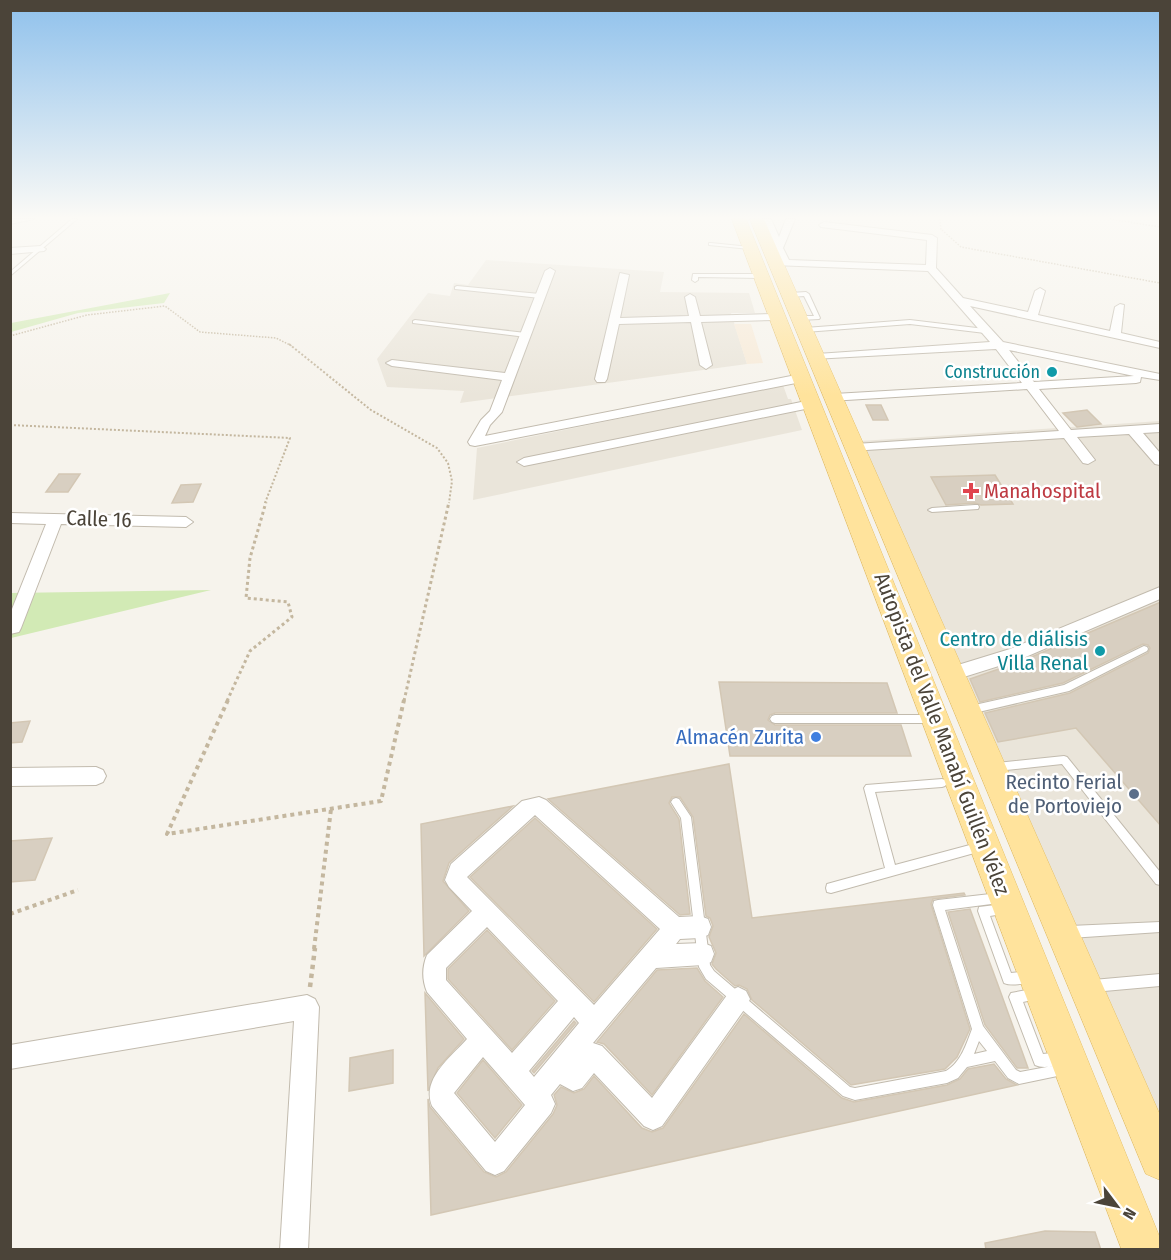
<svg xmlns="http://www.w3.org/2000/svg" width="1171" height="1260" font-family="'Fira Sans Condensed',sans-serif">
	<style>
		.residential { fill: #eae5da }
		.commercial { fill: #f7ead8 }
		.green { fill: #d2eab5 }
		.building { fill: #d8cfc1; stroke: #d3c7b4; stroke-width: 1.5 }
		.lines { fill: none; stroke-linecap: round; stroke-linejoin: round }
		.lane-casing { stroke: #c2bbae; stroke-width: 2 }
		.street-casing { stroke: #c2bbae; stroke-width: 2 }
		.primary-casing { stroke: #e6c16a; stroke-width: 1 }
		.path-far4 { stroke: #c4b79f; stroke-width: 1.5; stroke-dasharray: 1.5 1.5; stroke-linecap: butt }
		.path-far3 { stroke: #c4b79f; stroke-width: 2; stroke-dasharray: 2 2; stroke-linecap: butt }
		.path-far2 { stroke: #c4b79f; stroke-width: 3; stroke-dasharray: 3 3; stroke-linecap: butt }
		.path-far1 { stroke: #c4b79f; stroke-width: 4; stroke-dasharray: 4 4; stroke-linecap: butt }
		.path { stroke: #c4b79f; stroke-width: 4.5; stroke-dasharray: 4.5 4.5; stroke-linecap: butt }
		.lane { fill: #fff; fill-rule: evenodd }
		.street { fill: #fff; fill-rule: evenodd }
		.primary { fill: #ffe39c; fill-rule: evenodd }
		.culture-dot { fill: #0f9aa8; stroke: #fff; stroke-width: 2 }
		.health-dot { fill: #e0444e; stroke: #fff; stroke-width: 2 }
		.shop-dot { fill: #3f7fe0; stroke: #fff; stroke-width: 2 }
		.service-dot { fill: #5c6f8a; stroke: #fff; stroke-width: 2 }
		.labels { text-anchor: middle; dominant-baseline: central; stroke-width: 5; stroke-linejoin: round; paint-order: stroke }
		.far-culture-label { font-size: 18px; fill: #0d838f; stroke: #fff; text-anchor: end }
		.health-label { font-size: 21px; fill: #be3a42; stroke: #fff; text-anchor: start }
		.street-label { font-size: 21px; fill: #4b4439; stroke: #fff }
		.culture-label { font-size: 21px; fill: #0d838f; stroke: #fff; text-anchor: end }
		.shop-label { font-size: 21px; fill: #366cbe; stroke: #fff; text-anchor: end }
		.service-label { font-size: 21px; fill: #4e5e75; stroke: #fff; text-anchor: end }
	</style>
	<rect width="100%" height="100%" fill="#f6f3ec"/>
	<path class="residential" d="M486 260 664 272 660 292 749 293 755 313H731L747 364 460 403 464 391 387 387 377 359 428 293 450 296 454 283 468 285Z
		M783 385 788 399H791L802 430 473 500 477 448Z
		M1160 421V1118L861 441Z"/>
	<path class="commercial" d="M734 324H751L763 363 747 364Z"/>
	<path class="green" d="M170 293 164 303 78 313 11 332V323Z
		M211 590 11 638V593Z"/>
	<path class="building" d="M866 405H881L888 420H873Z
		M1087 410 1101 424 1077 427 1063 413Z
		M59 474H80L68 492H46Z
		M995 475 1013 504 981 505 975 503 946 505 931 477Z
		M201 484 193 502 172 503 181 485Z
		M1161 602V826L1076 728 998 742 985 713 1070 693 1148 653 1150 648 1148 645 1143 644 1063 683 980 702 970 679 1022 661Z
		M719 682 887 683 897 713H775L770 715 768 720 775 725H901L911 756H730Z
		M30 721 22 742 10 743V723Z
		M729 764 752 918 964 893 965 895 933 899 931 904 970 1029 957 1057 945 1069 851 1085 752 1000 747 989 739 985 735 986 716 969 712 964 716 953 709 937 713 926 710 918 706 916 693 817 680 797H672L669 803 679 819 690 914 680 915 548 799Z
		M513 806 449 863 443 881 469 911 424 956 421 824Z
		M535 818 657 929 594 1002 470 877Z
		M52 838 35 880 10 882V841Z
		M970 909 998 985 1028 1068H1017L985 1025 948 912Z
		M487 930 555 1001 512 1050 448 979V969Z
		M697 968 705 981 723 997 652 1095 604 1044 597 1042 657 970Z
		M425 993 464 1039 438 1068 428 1091Z
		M744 1014 842 1098 854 1102 947 1085 960 1079 968 1069 994 1064 1006 1079 1017 1085 431 1215 428 1099 430 1107 484 1172 496 1177 506 1172 553 1114 557 1105 554 1095 561 1087 574 1093 584 1089 594 1076 642 1128 652 1132 663 1128Z
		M574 1021 576 1023 534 1073 532 1071Z
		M393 1050V1083L349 1091 350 1058Z
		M483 1060 522 1105 495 1138 457 1093Z
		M1045 1231 1095 1232 1101 1250H986L985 1243Z"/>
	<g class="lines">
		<g class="lane-casing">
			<path id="lane" d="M72 219H77L10 276V272Z
				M711 243 750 247 752 248 750 249 709 245V243Z
				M693 274H761L764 276 761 278 698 277V280L695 282 692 280Z
				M457 286 540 294 543 296 540 298 455 289V287Z
				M806 292 809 294 820 318 819 319 800 320 797 318 800 316H814L804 296 790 297 787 295 790 293Z
				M415 320 526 333 529 335 526 337 413 323V321Z
				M910 320 985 329 988 331 985 333 910 324 805 332 802 330 805 328Z
				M975 505H978L979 507 978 509 932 512 928 510 932 508Z
				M1144 646 1147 647 1148 649 1147 651 1069 691 970 714 967 713 966 710 967 707 970 706 1064 685Z
				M775 715H930L933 716 935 719 933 722 930 723H775L772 722 770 719 772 716Z
				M1064 756 1067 757 1160 872V885L1156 884 1062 764 997 771 994 770 992 767 994 764 997 763Z
				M942 779 945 780 947 783 945 786 942 787 875 792 895 865 981 842 985 844 986 847 985 850 831 893 827 892 826 888 827 884 885 868 864 788 866 785Z
				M676 798 679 799 691 817 710 965 714 971 850 1087 855 1088 946 1071C961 1062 966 1045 972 1029L933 905 934 901 938 900 999 893 1003 894 1004 898 1003 902 999 903 945 910 983 1026 1016 1070 1020 1072 1063 1064 1067 1066 1069 1070 1067 1074 1019 1084 1008 1078 995 1061 967 1067 958 1078 947 1083 855 1100 843 1096 706 979 699 967 681 818 671 802 673 799ZM979 1041 987 1051 974 1054Z
				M1004 904 1008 905 1009 909 1008 913 990 916 1011 973 1028 971 1032 973 1034 977 1032 981C1025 984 1011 986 1004 983L978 911 979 907Z
				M1160 922V932L1070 938 1066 936 1064 932 1066 928 1070 926Z
				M1160 974V986L1093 992 1089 990 1087 986 1089 982 1093 980Z
				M1037 988 1041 990 1043 994 1041 998 1023 1002 1043 1054 1061 1052 1065 1054 1067 1058 1065 1062C1057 1066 1043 1069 1035 1065L1009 997 1011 993Z"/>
		</g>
		<g class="street-casing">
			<path id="street" d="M10 219H34L10 224Z
				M762 219H771L779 237 786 219H795L783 248 789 260 926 265 927 240 821 227 819 225 824 222 932 235 937 238 936 268 963 298 1028 312 1035 291 1040 288 1045 291 1038 315 1110 331 1115 307 1120 304 1124 305 1121 333 1160 342V348L970 306 1003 342 1160 374V380L1141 377 1140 382 1136 383 1039 389 1071 430 1160 424V432L1143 433 1160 453V465L1155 464 1129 434 1077 437 1095 460 1088 464 1083 463 1064 438 850 451 848 448 850 445 855 444 1059 431 1027 389 830 401V395L834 394 1022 383 996 349 813 359 811 357 817 354 990 342 928 271 773 265V261L779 260 777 257 771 254 774 248ZM1009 350 1134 376 1034 382Z
				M41 246 46 249 44 251 10 254V248Z
				M550 268 555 271 502 412 490 425 485 436 801 374 807 378 801 382 475 446 470 445 468 442 481 420 490 411 502 380 392 366 386 363 392 360 505 373 545 271Z
				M620 273 629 275 620 318 689 316 685 297 690 294 695 297 700 316 776 314 781 317 776 320 701 322 712 365 706 369 700 365 691 322 619 324 607 379 605 382H597L595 379Z
				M811 400 815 401 817 404 815 407 524 466 517 462 524 458Z
				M10 513 186 517 193 522 186 527 61 524 21 628 19 632 10 634V614L46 524 10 523Z
				M1160 587V599L1021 659 951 681 945 679 942 674 945 669 1010 649Z
				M96 767 103 770 106 776 103 782 96 785 10 786V768Z
				M539 797 546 800 679 917 700 916 708 919 711 927 708 935 700 938 680 939 676 944 703 943 711 946 714 954 711 962 703 965 656 968 593 1043 602 1046 652 1098 730 991 738 987 746 991 750 999 746 1007 662 1126 653 1130 644 1126 594 1073 582 1088 573 1091 560 1084 551 1095 555 1104 551 1113 504 1171 495 1175 486 1171 432 1106C421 1079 451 1057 467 1039L427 992C422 980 422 967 427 955L472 911 449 887 445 880 451 864 522 801ZM535 815 660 929 594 1005 467 877ZM487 927 558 1001 512 1053 446 980V968ZM574 1017 579 1023 534 1077 529 1071ZM483 1057 525 1105 495 1142 454 1093Z
				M307 995 315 999 319 1007 308 1250H280L294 1021 10 1069V1045Z"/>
		</g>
		<g class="primary-casing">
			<path id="primary" d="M732 219H746L1160 1238V1250H1122Z
				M750 219H764L1160 1115V1180L1146 1174Z"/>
		</g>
		<path class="path-far4" d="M940 219 941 231
			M1110 219 1160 227
			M942 230 961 247 1160 283
			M10 336 87 315 165 306 200 332 276 338 292 346"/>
		<path class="path-far3" d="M289 344 371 410 437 448 448 463 452 481 449 503
			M10 425 290 438 265 503"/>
		<path class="path-far2" d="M227 701 250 651 292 617 288 602 246 598 250 558 266 502
			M404 701 449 502"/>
		<path class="path-far1" d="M228 700 167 834 381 801 404 700
			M10 914 78 890
			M314 949 331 809"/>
		<path class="path" d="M310 987 315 948"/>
		<use href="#lane" class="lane"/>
		<use href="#street" class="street"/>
		<use href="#primary" class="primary"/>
	</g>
	<linearGradient id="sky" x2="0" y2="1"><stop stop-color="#8fc1ec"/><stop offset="0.55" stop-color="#fbfaf6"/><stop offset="1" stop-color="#fbfaf6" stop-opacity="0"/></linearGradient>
	<rect width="1171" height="396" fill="url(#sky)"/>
	<g class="culture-dot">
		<circle cx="1052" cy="372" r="6"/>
		<circle cx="1100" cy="651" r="6"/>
	</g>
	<path class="health-dot" d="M968 482h6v6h6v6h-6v6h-6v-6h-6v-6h6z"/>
	<circle class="shop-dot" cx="816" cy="737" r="6"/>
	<circle class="service-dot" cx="1134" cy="794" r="6"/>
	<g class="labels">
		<g class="far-culture-label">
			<text x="1040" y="372">Construcción</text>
		</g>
		<g class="health-label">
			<text x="984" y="491">Manahospital</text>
		</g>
		<g class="street-label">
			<text transform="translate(99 519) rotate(2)">Calle 16</text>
			<text transform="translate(942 734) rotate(69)">Autopista del Valle Manabí Guillén Vélez</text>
		</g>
		<g class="culture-label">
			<text x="1088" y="639">Centro de diálisis<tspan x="1088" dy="24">Villa Renal</tspan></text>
		</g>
		<g class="shop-label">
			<text x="804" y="737">Almacén Zurita</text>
		</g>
		<g class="service-label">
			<text x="1122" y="782">Recinto Ferial<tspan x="1122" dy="24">de Portoviejo</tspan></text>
		</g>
	</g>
	<rect width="1171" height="1260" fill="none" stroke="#4b4439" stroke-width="24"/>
	<g transform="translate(1117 1206) rotate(122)" stroke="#ffffff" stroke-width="4.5" paint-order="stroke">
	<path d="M0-4.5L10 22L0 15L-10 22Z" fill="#4b4439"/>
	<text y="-9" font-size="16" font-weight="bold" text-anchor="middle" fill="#4b4439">N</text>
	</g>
</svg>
